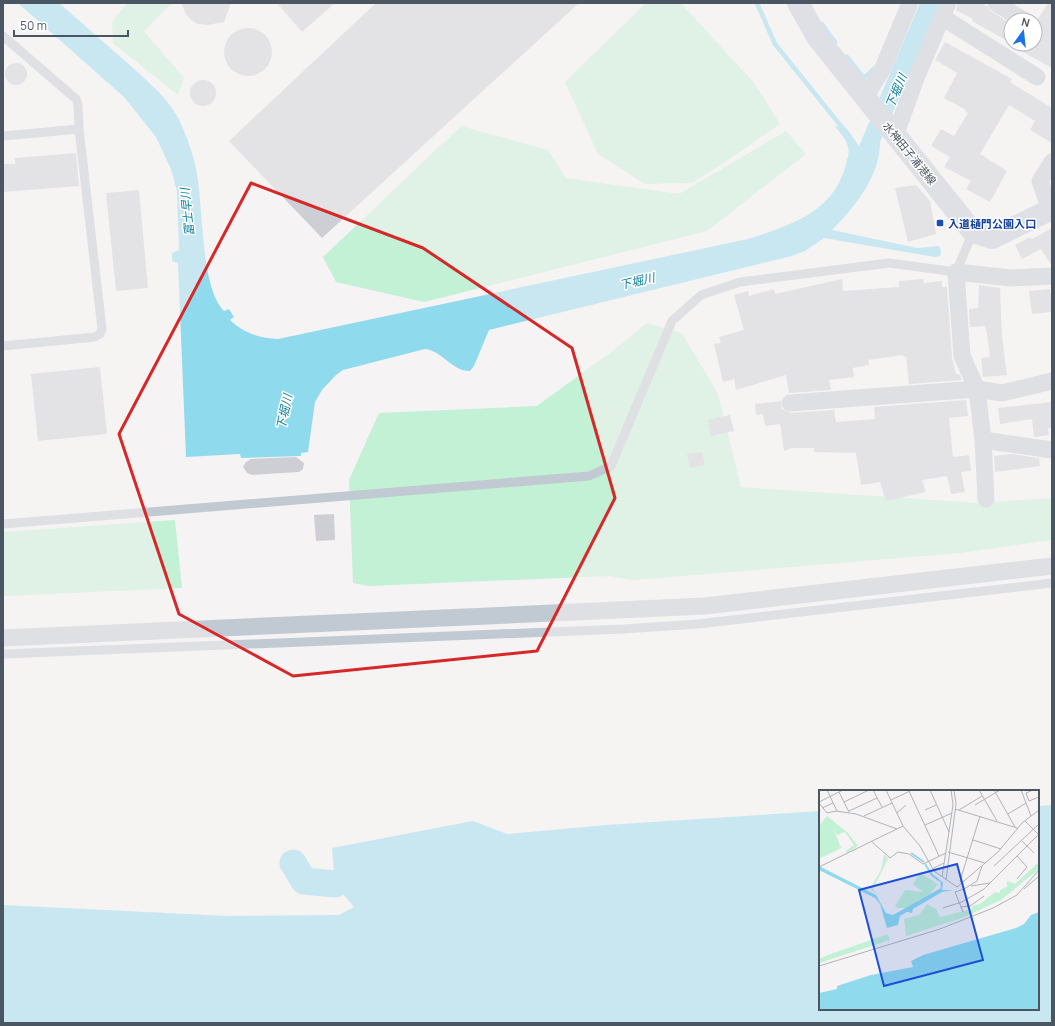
<svg xmlns="http://www.w3.org/2000/svg" width="1055" height="1026" font-family="Manrope,'Noto Sans JP',sans-serif">
	<style>
		.green { fill: #c3f1d5 }
		.water { fill: #90daee }
		.lines { fill: none; stroke-linecap: round; stroke-linejoin: round }
		.stream { stroke: #90daee; stroke-width: 4.5 }
		.river { stroke: #90daee; stroke-width: 27 }
		.building { fill: #cdcfd5 }
		.lane { stroke: #c1cad2; stroke-width: 9 }
		.street { stroke: #c1cad2; stroke-width: 17 }
		.secondary { stroke: #c1cbd6; stroke-width: 22 }
		.marked { fill: none; stroke: #d62828; stroke-width: 3; stroke-linejoin: round }
		.transit-dot { fill: #1a4fb4; stroke: #fff; stroke-width: 1.5 }
		.labels { text-anchor: middle; dominant-baseline: central; stroke-width: 3; stroke-linejoin: round; paint-order: stroke }
		.street-label { font-size: 11px; fill: #4a5661; stroke: #fff }
		.transit-label { font-size: 11px; font-weight: bold; fill: #164399; stroke: #fff; text-anchor: start }
		.water-label { font-size: 12px; font-style: italic; fill: #0c7c9b; stroke: #fff }
		.inset-river { fill: none; stroke: #90daee; stroke-width: 2 }
		.inset-road { fill: none; stroke: #b1b4b9; stroke-width: 1 }
		.view { fill: #1d4ed8; fill-opacity: 0.15; stroke: #1d4ed8; stroke-width: 2 }
		.inset-edge { fill: none; stroke: #4a5661; stroke-width: 2 }
	</style>
	<rect width="100%" height="100%" fill="#f5f3f3"/>
	<path class="green" d="M127 3H172L144 31 184 78 178 95 113 43 112 22Z
		M646 3H681L754 83 780 124 728 160 692 183 645 184 598 154 565 82Z
		M461 126 548 150 566 178 679 194 786 131 806 154 707 231 424 302 336 282 323 257Z
		M647 323 682 333 718 394 741 487 979 503 1052 498V540L960 553 633 580 609 576 368 586 353 583 349 480 379 413 537 406 619 346Z
		M175 520 182 588 3 596V532Z"/>
	<path class="water" d="M18 3H59C81 22 103 42 125 61 143 77 165 95 177 116 183 127 188 141 192 153 206 193 197 283 224 311L229 309 234 317 230 320C244 333 259 338 278 339L748 239C787 226 829 215 844 171 846 163 850 155 848 147 847 140 839 132 835 126L847 129 859 146 920 3H940L880 142C880 176 855 207 832 230L917 248 939 246 941 251 940 256 935 257 824 238 805 251 792 256 489 330 474 366 470 371C451 371 443 351 425 349L343 370 336 375 322 390 315 402 308 452 301 453V456L241 458 240 454 186 457 178 263 172 261V253L179 250 177 191 171 169 156 137 124 97Z
		M1052 805V1023H3V905L227 916 339 915 354 907 335 884 332 848 473 821 507 834 606 825 820 811V1009H1038V806Z"/>
	<g class="lines">
		<path class="stream" d="M757 3 775 44 845 131
			M822 24 835 42
			M847 57 864 78 876 67"/>
		<path class="river" d="M293 863 304 881 335 884"/>
	</g>
	<path class="building" d="M181 3H231L224 22 207 25 198 24 191 20 186 14Z
		M277 3H335L302 32Z
		M376 3H579L322 238 229 141Z
		M958 3H982L987 6 991 11 1011 24V43L972 21 973 19 956 10Z
		M1048 3H1052V68L1008 44H1035V24Z
		M224 52a24 24 0 1 1 48 0a24 24 0 1 1-48 0Z
		M945 42 1012 79 1010 82 1052 108V143L1030 130 1035 121 1009 105 980 154 1007 171 990 202 966 189 971 181 944 167 950 157 931 146 941 129 954 136 968 113 965 112 966 110 944 98 957 73 935 60Z
		M5 74a11 11 0 1 1 22 0a11 11 0 1 1-22 0Z
		M190 93a13 13 0 1 1 26 0a13 13 0 1 1-26 0Z
		M76 153 79 186 3 192V164H15V158Z
		M916 185 930 201 936 234 908 242 895 188Z
		M139 190 148 288 116 291 106 193Z
		M1052 228V266L1041 249 1022 259 1015 245 1030 237 1032 239Z
		M842 279 843 291 899 287V281L923 279 924 283 942 281V287H947L952 357 956 374H959L962 380 909 384 906 356 904 357 903 355 868 360 869 365 853 368 854 377 829 380 831 390 789 393 786 375 736 390 734 379 723 382 714 344 721 343 719 337 744 330 734 295 748 291 749 296 774 289 775 294Z
		M979 285 1000 288 1002 337 1007 375 983 377 981 358 990 357 987 334 985 326 970 327 969 309 978 308Z
		M1050 289V293H1052V312L1032 314 1029 291Z
		M100 367 107 434 38 441 31 374Z
		M966 400 968 416 949 418 953 457 969 455 971 471 961 472 965 492 951 494 947 476 922 480 926 492 886 501 880 482 861 485 856 453 814 452V448H792L784 451 780 424 765 426 763 414 756 415 755 404 781 401 782 409 790 413 834 410 836 422 875 419 874 407Z
		M1052 402V428H1048L1049 435 1034 437 1032 419 1000 424 998 408Z
		M730 415 734 431 711 436 708 420Z
		M702 452 705 465 690 468 687 454Z
		M1011 454 1039 458 1040 466 995 472 994 456Z
		M296 457 304 463 303 469 299 472 252 475 247 473 243 467 246 462 251 459Z
		M334 514 335 540 316 541 314 515Z"/>
	<g class="lines">
		<path class="lane" d="M3 36 76 99 78 104 79 129 102 329 100 334 95 337 3 346
			M3 136 79 129
			M3 524 589 476 611 466 672 321 701 295 740 282 889 263 956 272 973 232
			M3 654 623 629 698 624 1052 583"/>
		<path class="street" d="M996 3 1023 20
			M942 17 1037 77
			M865 98 883 68 910 3
			M895 136 916 78 948 3
			M1050 210 1040 181 1052 162
			M790 403 977 389 1002 393 1052 381
			M983 440 1052 450
			M986 499 983 440 977 389 962 356 956 272 1011 278 1052 276
			M3 638 705 606 1052 566"/>
		<path class="secondary" d="M798 3 817 37 973 232 992 238 1052 209"/>
	</g>
	<path d="M0 0H1055V1026H0ZM251 183 423 248 572 348 615 498 537 651 293 676 179 614 119 434Z" fill="#f5f3f3" fill-opacity=".55" fill-rule="evenodd"/>
	<path class="marked" d="M251 183 423 248 572 348 615 498 537 651 293 676 179 614 119 434Z"/>
	<rect class="transit-dot" x="936" y="219" width="8" height="8" rx="2"/>
	<g class="labels">
		<g class="street-label">
			<text transform="translate(910 153) rotate(51)">水神田子浦港線</text>
		</g>
		<g class="transit-label">
			<text x="948" y="223">入道樋門公園入口</text>
		</g>
		<g class="water-label">
			<text transform="translate(896 91) rotate(-67)">下堀川</text>
			<text transform="translate(187 212) rotate(-96)">富士早川</text>
			<text transform="translate(637 281) rotate(-13)">下堀川</text>
			<text transform="translate(284 412) rotate(-78)">下堀川</text>
		</g>
	</g>
	<g transform="translate(819 790)">
		<rect width="220" height="220" fill="#f5f3f3"/>
		<path d="M8 26 29 43 39 56 28 63 27 61 35 55 26 42 18 45 14 37 22 58 0 69V36ZM65 64 69 69 54 99 59 105 51 99 62 80ZM220 72V79L182 110 143 128 87 146 85 129 100 125 108 114 117 119 121 127 153 119V116L161 114 176 102 181 103V100L189 96 187 93 189 91 196 94ZM101 83 116 92 113 96 116 93 119 94 111 104 87 118H78L76 116 86 100 104 102 94 94ZM69 144 71 150 0 173V169L9 165Z" fill="#c3f1d5"/>
		<path d="M135 13 123 100H134L123 102 94 119 93 123 88 122 81 126 79 135 68 138 61 114 56 108 0 80V76L57 105 67 123 74 125 122 98 121 91 124 92ZM220 122V220H0V203L18 199V196L52 185 94 177 92 171 104 165 197 138 205 134 212 125Z" fill="#90daee"/>
		<path class="inset-river" d="M92 63 105 72M106 74 113 85 121 91"/>
		<path class="inset-road" d="M8 0 18 21M54 0 63 17M67 0 84 36M111 0 130 42M160 0 178 31M175 0 196 37M202 0 212 26M214 0 207 3 210 11 220 7M90 1 120 66M20 2 30 22M72 10 91 1M0 12 24 0M25 12 50 0M0 13 8 23 17 21 37 24 78 39M156 15 181 0M3 18 14 13M136 19 198 38M106 20 117 15M140 20 163 6M30 21 58 8M78 23 87 15M189 24 207 13M45 26 73 13M206 31 219 44M106 35 133 23M154 50 182 59M52 51 71 68 79 62 90 64 104 74 127 63M203 51 215 63M129 62 166 73M175 76 220 34M0 77 84 36 101 56 115 81 138 97 179 62 203 33 220 20M113 79 125 73M123 87 134 15 132 0M198 89 208 77 198 66M127 90 137 14 135 0M143 93 141 91 161 26M152 96 171 93M205 99 220 86M142 117 151 116 165 106M124 118 143 112 165 99 220 44M144 122 136 102 145 99 158 91 163 76M0 176 121 139 174 118 198 105 220 80"/>
		<path class="view" d="M138 74 164 170 65 196 40 100Z"/>
		<rect width="220" height="220" class="inset-edge"/>
	</g>
	<rect width="1055" height="1026" fill="none" stroke="#4a5661" stroke-width="8"/>
	<g transform="translate(1023 32) rotate(15)"><circle r="19" fill="#ffffff" stroke="#b7bbc0"/>
	<path d="M0-3L7 15L0 10L-7 15Z" fill="#1a73e8"/>
	<text y="-6" font-size="11" font-weight="bold" text-anchor="middle" fill="#4a5661">N</text>
	</g>
	<path d="M14 30v6h114v-6" fill="none" stroke="#4a5661" stroke-width="2"/>
	<text x="20" y="30" font-size="12" fill="#4a5661" stroke="#ffffff" stroke-width="3" paint-order="stroke">50 m</text>
</svg>
